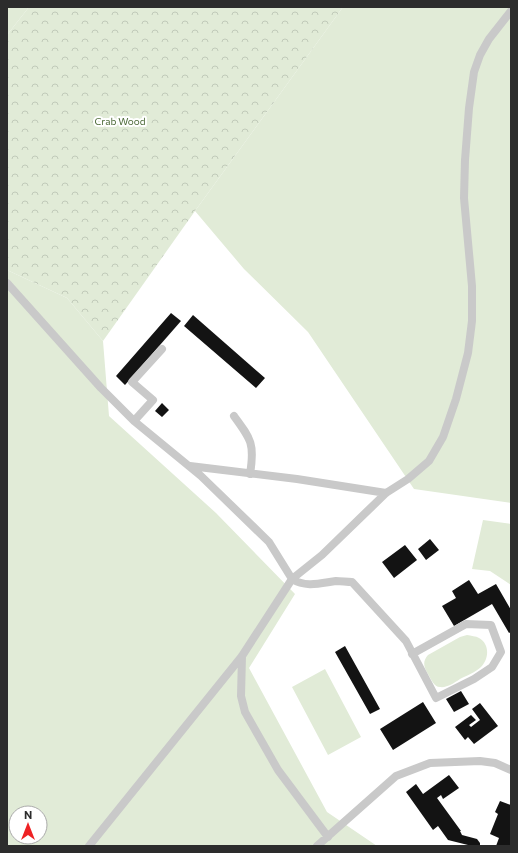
<svg xmlns="http://www.w3.org/2000/svg" width="518" height="853" font-family="Commissioner,sans-serif">
	<style>
		.green { fill: #e1ebd7; fill-rule: evenodd }
		.forest { fill: url(#forest-crowns) }
		.building { fill: #131313 }
		.lines { fill: none; stroke-linecap: round; stroke-linejoin: round }
		.lane { stroke: #c9c9c9; stroke-width: 8 }
		.labels { text-anchor: middle; dominant-baseline: central; stroke-width: 4; stroke-linejoin: round; paint-order: stroke }
		.park-label { font-size: 10px; fill: #4b6937; stroke: #fff }
	</style>
	<defs>
		<pattern id="forest-crowns" width="20" height="18" patternUnits="userSpaceOnUse"><rect width="20" height="18" fill="#e1ebd7"/><path d="M2 6a3 3 0 1 1 6 0M12 15a3 3 0 1 1 6 0" fill="none" stroke="#c1cab9"/></pattern>
	</defs>
	<rect width="100%" height="100%" fill="#fff"/>
	<path class="green" d="M7 7H29L7 35Z
		M343 7H511V503L414 489 308 332 244 269 195 211Z
		M7 270 67 298 103 341 109 416 216 513 295 594 249 668 327 812 377 846H7ZM16 813H40V837H16Z
		M483 520 511 524V585L490 571 472 569Z
		M467 635C471 636 476 636 479 638 490 644 489 659 481 667 476 672 466 676 460 679 454 683 447 688 440 687 434 687 431 679 428 674 424 667 422 662 428 655L460 637Z
		M325 669 361 737 328 755 292 687Z"/>
	<path class="forest" d="M29 7H343L195 211 103 341 67 298 7 270V35Z"/>
	<path class="building" d="M171 313 181 321 125 385 116 376Z
		M193 315 265 378 256 388 184 326Z
		M162 403 169 410 162 417 155 411Z
		M430 539 439 550 426 560 418 549Z
		M405 545 417 560 394 578 382 562Z
		M469 580 478 594 496 584 511 610V632L509 633 492 604 454 626 442 606 456 598 452 591Z
		M345 646 380 709 370 714 335 652Z
		M461 691 469 704 454 712 446 699Z
		M423 702 436 723 393 750 380 729Z
		M480 703 498 726 474 744 468 737 465 740 455 727 471 715 476 720 469 725 471 727 480 720 472 709Z
		M449 775 459 788 443 799 441 795 437 798 461 831H460L462 835 477 839 480 843V846H472L448 840 438 826 433 830 406 792 416 784 423 794Z
		M500 801 511 805V846H496L499 838 490 834 498 814 495 812Z"/>
	<g class="lines">
		<path class="lane" d="M7 283 101 388 134 421 201 476 269 542 292 579C306 588 321 583 336 581 341 581 347 582 352 582L406 641 436 698 474 679 492 667 501 652 491 625 466 624 412 654
			M234 416C251 439 255 444 250 474
			M134 421 153 400 132 382 162 349
			M190 466 297 479 386 493
			M242 656 241 696 245 712 278 770 328 837
			M89 846 242 656 292 579 322 555 386 493 408 479 429 461 443 437 456 399 468 353 472 321V286L464 198 465 160 469 108 474 72 480 55 489 39 511 11
			M317 846 396 776 430 763 480 761 495 763 511 770"/>
	</g>
	<g class="labels">
		<g class="park-label">
			<text x="120" y="121">Crab Wood</text>
		</g>
	</g>
	<rect width="518" height="853" fill="none" stroke="#2c2c2c" stroke-width="16"/>
	<g transform="translate(28 825)"><circle r="19" fill="#ffffff" stroke="#ababab"/>
	<path d="M0-3L7 15L0 10L-7 15Z" fill="#ee2224"/>
	<text y="-6" font-size="11" font-weight="bold" text-anchor="middle" fill="#2c2c2c">N</text>
	</g>
</svg>
